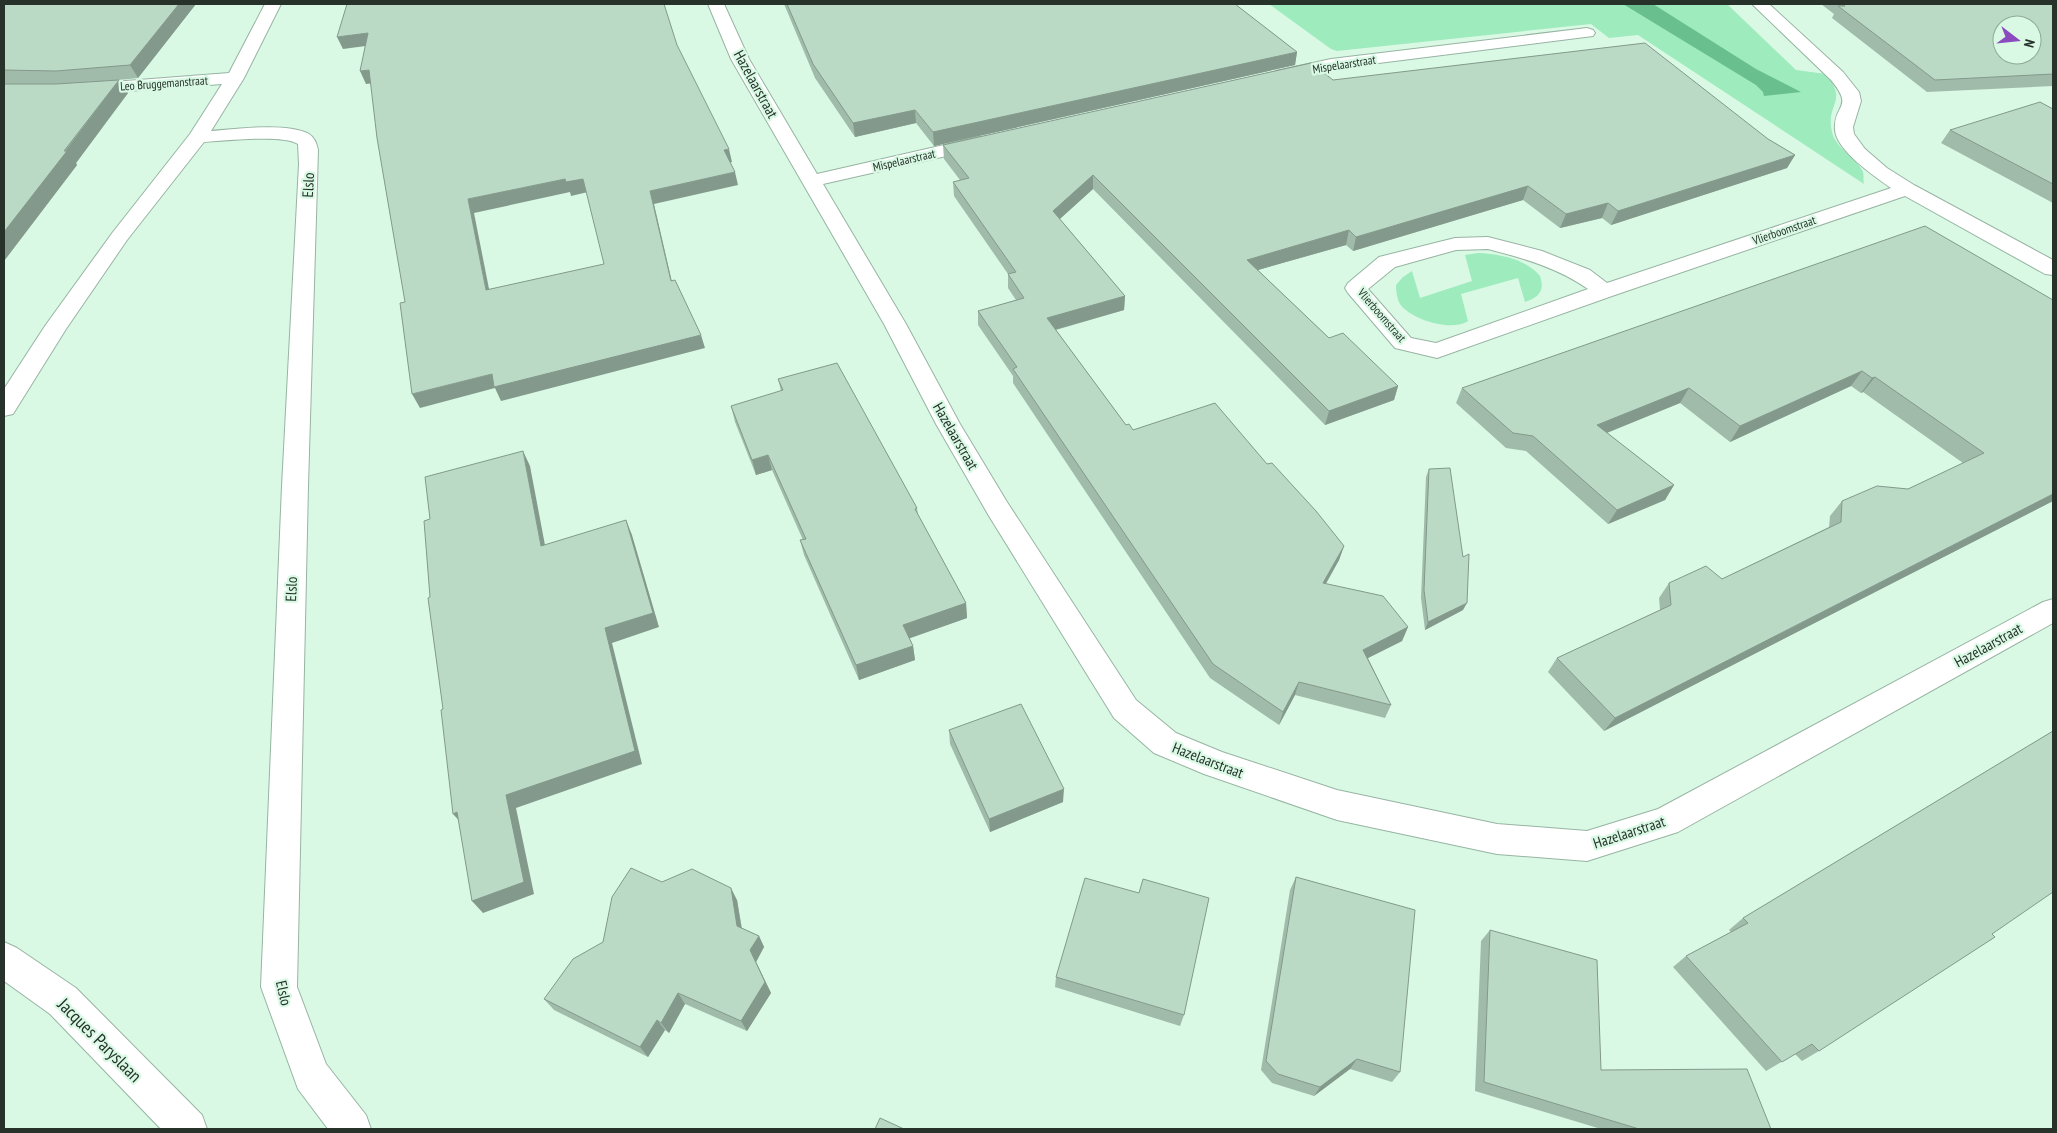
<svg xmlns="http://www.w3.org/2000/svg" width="2057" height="1133" font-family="'PT Sans Narrow',sans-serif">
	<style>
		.green { fill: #9eebbd }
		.water { fill: #69bf8e }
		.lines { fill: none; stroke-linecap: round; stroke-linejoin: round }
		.minor-casing { stroke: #97b4a2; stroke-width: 2 }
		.highway-casing { stroke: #97b4a2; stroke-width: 2 }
		.minor { fill: #fff; fill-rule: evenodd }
		.highway { fill: #fff; fill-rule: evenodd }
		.wall { fill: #a1bbaa }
		.shaded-wall { fill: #83998b }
		.building { fill: #bbdac6; stroke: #83998b; fill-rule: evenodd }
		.labels { text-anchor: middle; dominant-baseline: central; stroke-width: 4.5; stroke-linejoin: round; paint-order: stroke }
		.far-street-label { font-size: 12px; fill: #26322a; stroke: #d9f9e5 }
		.street-label { font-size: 15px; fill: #26322a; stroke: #d9f9e5 }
		.near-street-label { font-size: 18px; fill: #26322a; stroke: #d9f9e5 }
	</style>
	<rect width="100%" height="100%" fill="#d9f9e5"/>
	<path class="green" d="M1269 4H1727L1796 70 1826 74C1849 103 1825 103 1832 132 1835 148 1859 160 1863 172 1864 175 1863 181 1864 184L1638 35 1609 38 1591 24 1337 51 1331 49Z
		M1478 253C1500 254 1526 259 1540 276 1545 291 1539 297 1525 302L1518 278 1461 294 1468 321C1452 332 1411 320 1400 304 1397 299 1396 291 1396 285L1403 277 1412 271 1420 298 1472 281 1465 255Z"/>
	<path class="water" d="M1623 4H1653L1756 69 1801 92 1764 96 1763 92 1756 85Z"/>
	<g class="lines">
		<g class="minor-casing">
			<path id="minor" d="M265 4H281L244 78 211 131C235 129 288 122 309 134 314 137 317 144 318 150L308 486 297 987 326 1064 366 1115 371 1129H328L298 1089 261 987 282 486 299 164 298 144C283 134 223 141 204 142L127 240 66 329 13 414 4 416V389L45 326 113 232 190 134 222 84 87 94 81 93 78 89 81 85 87 84 229 73Z
				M708 4H724L749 59 817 174 979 137 986 139 988 143 986 147 823 184 906 324 960 424 1007 502 1136 700 1176 733 1222 752 1337 790 1497 824 1587 831 1658 809 2043 602 2053 599V623L1678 832 1587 861 1497 854 1337 820 1204 774 1154 753 1114 718 989 516 936 424 884 324 731 59Z
				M1752 4H1769L1843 72 1859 92 1861 101 1853 127 1854 134 1865 149 1887 168 1914 185 2053 260V275L2045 274 1905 196 1612 296 1437 358 1395 348 1348 293 1345 288 1348 283 1379 257 1455 238 1488 237 1542 251 1590 270 1607 283 1891 188C1875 177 1836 150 1835 130 1833 104 1855 109 1831 80ZM1488 249C1523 258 1558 268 1588 289L1436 343 1411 338 1368 289 1395 267 1456 250Z
				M1587 28 1593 30 1595 33 1593 36 1331 69 1282 80 1276 79 1273 75 1276 71 1331 59Z"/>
		</g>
		<g class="highway-casing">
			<path id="highway" d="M4 942 17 948 76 988 202 1115 207 1129H161L50 1014 4 981Z"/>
		</g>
		<use href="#minor" class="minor"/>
		<use href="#highway" class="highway"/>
	</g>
	<path class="wall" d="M4 4H196L138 78 119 80 128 93 76 163 77 165 4 261Z
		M784 4H1235L1297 52 1295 65 934 146 916 123 855 137 815 78Z
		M1821 4H2053V86L1927 92 1832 18 1834 14Z
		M1333 80 1768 139 1795 155 1787 168 1611 225 1602 218 1560 228 1523 200 1353 251 1346 245 1258 270 1329 338 1398 386 1394 400 1325 425 1093 189 1060 219 1125 296 1124 310 1056 330 1126 425 1133 430 1267 464 1344 546 1339 560 1326 584 1408 627 1402 641 1368 658 1391 705 1385 718 1295 695 1279 725 1210 678 1013 383V376L978 325V311L1016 300 1008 288V274L954 196 953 182 960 180 944 159 943 145Z
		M2053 109V203L1941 143 1950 130Z
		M2053 300V501L1604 731 1548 672 1557 658 1660 610 1659 598 1669 583 1722 579 1829 527 1830 516 1842 501 1908 489 1963 463 1863 392 1861 393 1851 386 1730 442 1680 403 1607 433 1674 485 1665 500 1608 524 1526 451 1506 448 1456 403 1462 388Z
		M778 379 917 508 918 515 966 603 967 618 909 638 913 646 915 660 859 680 804 555 800 540H803L772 470 756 475 735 422 731 406 781 391Z
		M1429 469 1463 557V610L1425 630 1421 598 1426 477Z
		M949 730 1063 802 990 832 950 744Z
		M2053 731 1819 1051 1802 1061 1795 1054 1766 1071 1673 967 1686 956 1731 932 1729 930 1743 918Z
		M1296 877 1400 1072 1392 1082 1350 1069 1314 1096 1272 1083 1261 1070 1290 890Z
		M662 882 737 900 742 928 759 936 764 947 756 962 771 993 747 1031 685 1004 669 1033 665 1030 648 1057 554 1010 544 999 603 942Z
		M1490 930 1601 1070 1771 1129H1601L1475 1091 1481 941Z
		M1056 977 1184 1015 1180 1026 1055 987Z"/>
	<path class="shaded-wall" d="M179 4H196L138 78 130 65Z
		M368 33 373 45 343 49 337 37Z
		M1297 52 1295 65 934 146 933 132Z
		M369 70 375 83 366 84 360 71Z
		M119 80 128 93 76 163 77 165 4 261V232Z
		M915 110 916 123 855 137 853 123Z
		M729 149 732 162 727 163 724 150Z
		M1795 155 1787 168 1611 225 1618 211Z
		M735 172 738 185 654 204 675 295 671 281 650 191Z
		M1093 175V189L1053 225V211Z
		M565 179H583L588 192 571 196 570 192 474 213 492 304 486 290 468 199Z
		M1528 186 1523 200 1353 251 1356 237Z
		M1608 203 1602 218 1560 228 1566 214Z
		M1349 230 1346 245 1244 274 1247 260Z
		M1125 296 1124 310 1047 332V318Z
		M701 335 705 348 501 401 495 388 420 408 412 394 492 374Z
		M1862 371 1851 386 1730 442 1740 426Z
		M1875 377 1863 392 1861 393 1872 378Z
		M1398 386 1394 400 1325 425 1329 411Z
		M1689 388 1680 403 1589 440 1597 425Z
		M523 451 530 466 548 561 541 546Z
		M768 455 772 470 756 475 752 460Z
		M1674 485 1665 500 1608 524 1617 510Z
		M2053 494V501L1604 731 1615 718Z
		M626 520 632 535 659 627 612 643 642 764 516 808 534 894 483 913 472 901 506 795 605 628Z
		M1344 546 1339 560 1318 597 1323 583Z
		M966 603 967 618 905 640 903 625Z
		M1467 603 1463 610 1425 630 1428 622Z
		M1408 627 1402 641 1358 663 1363 650Z
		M913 646 915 660 859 680 856 665Z
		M1299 682 1295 695 1279 725 1283 712Z
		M1064 789 1063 802 990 832 989 819Z
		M457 812 464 826 453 814Z
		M731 888 737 900 743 938 737 926Z
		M759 936 764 947 756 962 771 993 747 1031 741 1021 750 950Z
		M678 993 685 1004 669 1033 661 1023Z
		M657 1020 665 1030 648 1057 640 1047Z
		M1357 1059 1350 1069 1314 1096 1320 1087Z"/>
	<path class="building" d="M4 4H179L130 65 56 71 4 70Z
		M347 4H664L677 45 729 149 724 150 735 172 650 191 671 281 675 280 701 335 494 387 492 374 412 394 400 303 405 302 377 138 369 70 360 71 368 33 337 37ZM565 179 566 182 583 179 604 264 486 290 468 199Z
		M787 4H1235L1297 52 933 132 915 110 853 123 813 64Z
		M1842 4H2053V74L1935 80 1838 6H1845ZM2002 25H2032V55H2002Z
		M1645 43 1768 139 1795 155 1618 211 1608 203 1566 214 1528 186 1356 237 1349 230 1247 260 1329 338 1343 333 1398 386 1329 411 1093 175 1053 211 1125 296 1047 318 1126 425 1129 424 1133 430 1215 403 1267 464 1272 463 1316 511 1344 546 1323 583 1383 596 1408 627 1363 650 1391 705 1299 682 1283 712 1213 664 1013 369 1017 367 978 311 1024 298 1008 274 1016 272 953 182 969 178 943 145 1311 63 1333 80Z
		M119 80 64 151H67L4 232V84H56Z
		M2040 102 2053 109V184L1950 130Z
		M1925 226 2053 300V494L1615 718 1557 658 1671 605 1669 583 1706 566 1722 579 1841 522 1842 501 1877 486 1908 489 1984 453 1875 377 1872 378 1862 371 1740 426 1689 388 1597 425 1674 485 1617 510 1533 436 1513 433 1462 388Z
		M837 363 917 508 915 509 966 603 903 625 913 646 856 665 800 540 806 539 768 455 752 460 731 406 783 390 778 379Z
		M523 451 541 546 626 520 653 613 605 628 635 751 506 795 524 882 472 901 457 812 453 814 441 710 443 709 428 598 430 597 424 521 430 519 425 477Z
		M1450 468 1463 557 1469 554 1467 603 1428 622 1424 590 1429 469Z
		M1021 704 1064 789 989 819 949 730Z
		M2053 731V892L1992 934 1995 937 1819 1051 1812 1044 1782 1062 1686 956 1748 923 1743 918Z
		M631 868 662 882 692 869 731 888 737 926 759 936 750 950 765 982 741 1021 678 993 661 1023 657 1020 640 1047 544 999 573 959 603 942 612 897Z
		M1296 877 1415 910 1400 1072 1357 1059 1320 1087 1278 1074 1266 1061Z
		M1085 878 1139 893 1143 879 1209 898 1184 1015 1056 977Z
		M1490 930 1597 960 1601 1070 1747 1069 1771 1129H1639L1484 1082Z
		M880 1118 904 1129H875Z"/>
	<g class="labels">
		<g class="far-street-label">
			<text transform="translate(1344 64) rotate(-9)">Mispelaarstraat</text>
			<text transform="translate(164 83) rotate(-4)">Leo Bruggemanstraat</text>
			<text transform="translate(904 160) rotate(-13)">Mispelaarstraat</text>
			<text transform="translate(1784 230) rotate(-19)">Vlierboomstraat</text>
			<text transform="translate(1382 315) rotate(49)">Vlierboomstraat</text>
		</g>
		<g class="street-label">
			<text transform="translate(756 84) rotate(61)">Hazelaarstraat</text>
			<text transform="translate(308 185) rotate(-87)">Elslo</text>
			<text transform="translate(956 436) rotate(60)">Hazelaarstraat</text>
			<text transform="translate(291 589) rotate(-88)">Elslo</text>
			<text transform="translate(1988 645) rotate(-29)">Hazelaarstraat</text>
			<text transform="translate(1208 760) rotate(21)">Hazelaarstraat</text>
			<text transform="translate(1629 832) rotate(-18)">Hazelaarstraat</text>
			<text transform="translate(284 993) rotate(77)">Elslo</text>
		</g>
		<g class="near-street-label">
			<text transform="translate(100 1040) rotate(45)">Jacques Paryslaan</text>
		</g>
	</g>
	<rect width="2057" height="1133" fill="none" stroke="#26322a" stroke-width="10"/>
	<g transform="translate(2017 40) rotate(106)"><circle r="24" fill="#d9f9e5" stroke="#91a99a"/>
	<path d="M0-4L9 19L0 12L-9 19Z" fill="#8c4abf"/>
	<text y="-8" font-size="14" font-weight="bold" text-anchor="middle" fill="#26322a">N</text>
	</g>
</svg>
